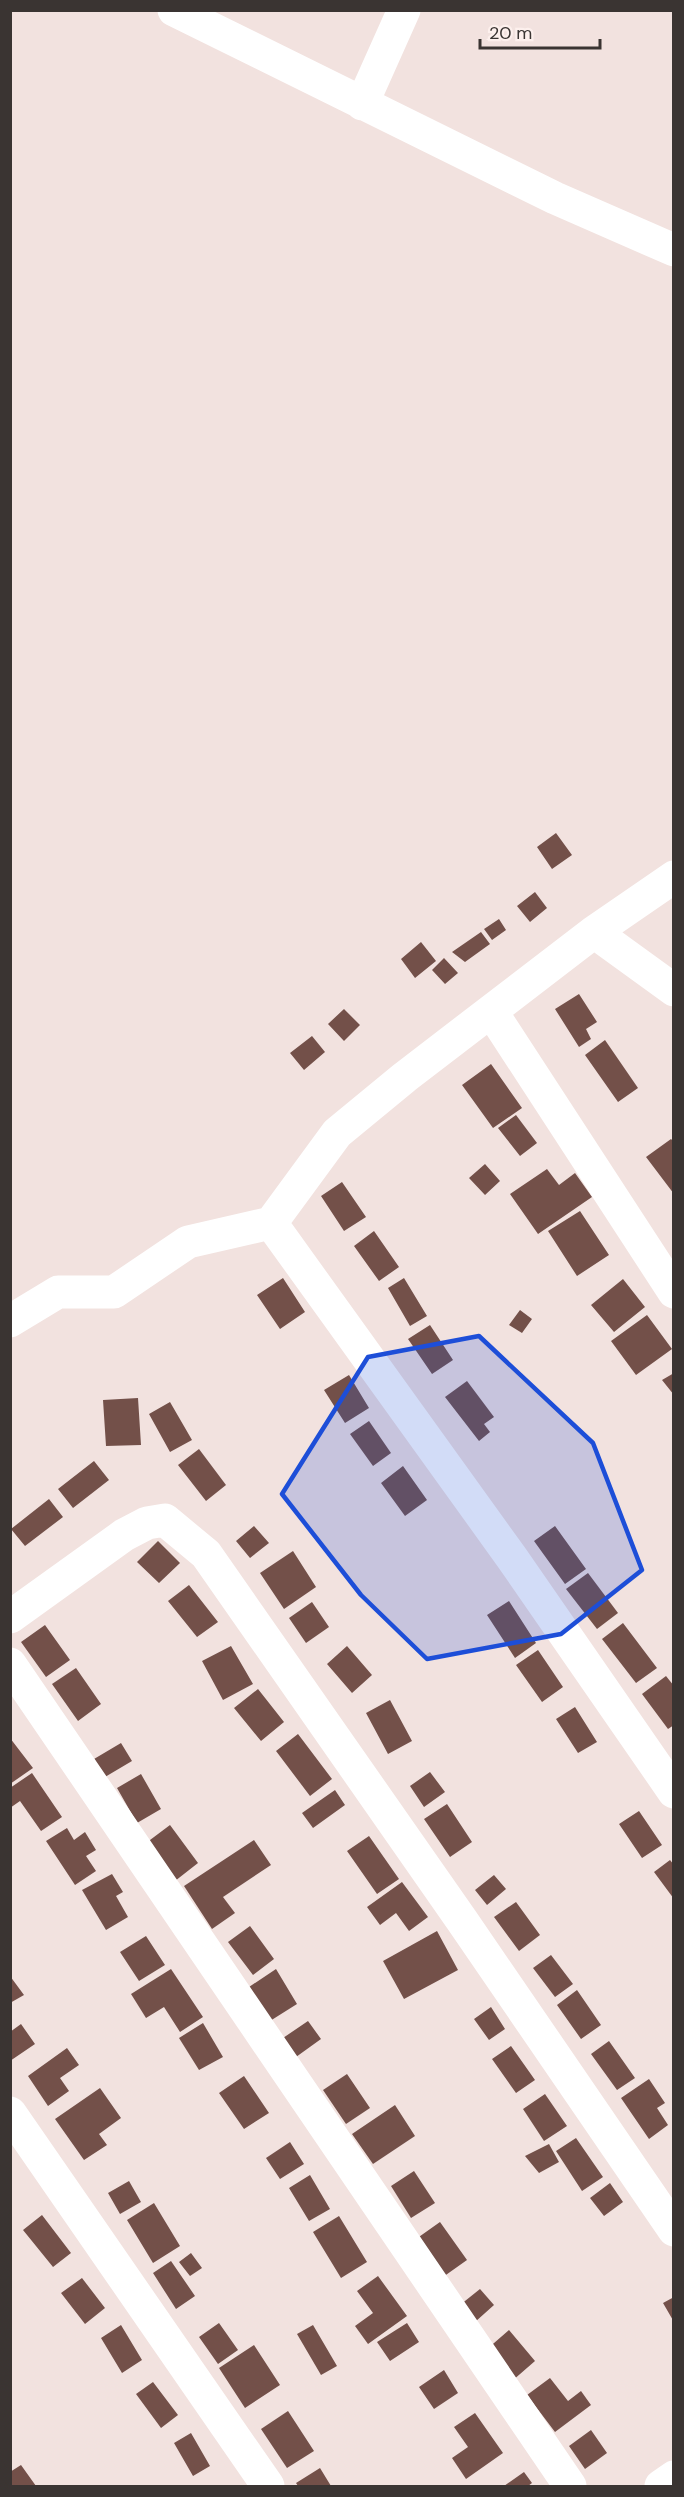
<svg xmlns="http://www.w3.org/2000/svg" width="684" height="2497" font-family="'DM Sans',sans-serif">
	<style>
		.building { fill: #735049 }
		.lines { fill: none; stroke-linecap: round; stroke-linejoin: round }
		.minor { stroke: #fff; stroke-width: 33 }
		.marked { fill: #1d4ed8; fill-opacity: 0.2; stroke: #1d4ed8; stroke-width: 4.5; stroke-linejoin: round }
	</style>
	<rect width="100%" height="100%" fill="#f2e2df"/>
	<path class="building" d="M556 833 572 855 552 869 537 847Z
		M535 892 547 908 530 922 517 906Z
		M499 919 506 930 492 940 484 929Z
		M481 932 490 944 465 962 452 952Z
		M421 942 436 961 415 978 401 959Z
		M444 958 458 973 445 984 432 970Z
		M579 994 597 1022 586 1029 591 1039 579 1047 555 1009Z
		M344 1009 360 1025 344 1041 328 1024Z
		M312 1036 325 1052 304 1070 290 1053Z
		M605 1040 638 1088 618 1102 585 1055Z
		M491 1064 522 1108 493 1128 462 1085Z
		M516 1115 537 1143 520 1156 498 1128Z
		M671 1139 674 1142V1194L646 1157Z
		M485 1164 500 1181 485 1195 469 1178Z
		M547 1169 559 1185 575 1173 592 1197 538 1234 510 1194Z
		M342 1182 366 1217 344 1231 321 1196Z
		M580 1211 609 1255 577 1276 548 1231Z
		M374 1231 399 1267 379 1281 354 1246Z
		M283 1278 305 1312 280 1329 257 1295Z
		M404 1278 427 1316 410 1326 388 1288Z
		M623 1279 645 1307 614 1332 591 1305Z
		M520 1310 532 1319 522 1333 509 1325Z
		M647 1315 672 1349 636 1375 611 1341Z
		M430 1325 453 1360 432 1374 408 1339Z
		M674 1373V1395L662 1380Z
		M349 1375 369 1408 345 1423 324 1390Z
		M467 1381 494 1417 484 1424 490 1432 479 1441 445 1397Z
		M138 1398 141 1445 106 1446 103 1400Z
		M170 1402 192 1440 170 1452 149 1414Z
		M369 1421 391 1453 373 1466 350 1434Z
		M199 1449 226 1485 206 1501 178 1465Z
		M94 1461 109 1480 73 1508 58 1489Z
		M403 1466 427 1500 405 1516 381 1483Z
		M49 1499 63 1517 25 1546 11 1529Z
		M254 1526 269 1543 250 1558 236 1541Z
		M555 1526 586 1569 565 1584 534 1541Z
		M158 1541 180 1563 159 1583 137 1562Z
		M293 1551 316 1587 284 1609 260 1573Z
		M588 1573 618 1613 597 1629 566 1589Z
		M189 1585 218 1622 197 1637 168 1601Z
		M509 1601 536 1643 515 1658 487 1615Z
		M312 1602 329 1627 306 1643 289 1618Z
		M623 1623 657 1668 636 1683 602 1639Z
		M45 1625 70 1660 46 1677 21 1642Z
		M231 1646 253 1684 223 1700 202 1661Z
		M347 1646 372 1675 352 1693 327 1664Z
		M538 1650 563 1687 542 1702 516 1665Z
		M76 1668 101 1704 78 1721 52 1684Z
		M666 1676 674 1686V1725L668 1729 642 1694Z
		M258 1689 284 1722 261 1741 234 1708Z
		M390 1700 412 1741 388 1754 366 1713Z
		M575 1707 597 1742 578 1753 556 1719Z
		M298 1734 332 1779 310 1796 276 1751Z
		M10 1738 33 1768 10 1784Z
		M121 1743 132 1761 105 1777 94 1759Z
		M430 1772 445 1792 424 1807 410 1786Z
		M32 1773 62 1817 41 1831 20 1801 10 1808V1788Z
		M141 1774 161 1809 137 1823 117 1788Z
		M335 1790 345 1805 313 1828 302 1813Z
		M447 1804 472 1842 450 1857 424 1819Z
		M639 1811 662 1845 642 1858 619 1824Z
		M170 1825 198 1863 175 1881 146 1843Z
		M67 1828 74 1840 85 1832 96 1850 86 1856 96 1871 75 1885 46 1841Z
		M369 1836 399 1879 377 1894 347 1851Z
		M254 1840 271 1865 223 1897 235 1913 212 1929 184 1886Z
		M670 1860 674 1865V1899L654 1872Z
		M112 1874 123 1892 116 1896 128 1917 106 1930 82 1890Z
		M494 1875 506 1889 487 1905 475 1890Z
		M402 1882 428 1917 409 1931 396 1913 380 1925 367 1907Z
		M516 1902 540 1935 519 1951 494 1917Z
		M250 1926 274 1959 253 1975 228 1942Z
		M437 1931 458 1970 404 1999 383 1961Z
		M146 1936 165 1965 139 1981 120 1952Z
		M551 1955 573 1984 555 1997 533 1968Z
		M171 1969 203 2017 180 2032 164 2007 146 2018 131 1994Z
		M276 1969 297 2004 270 2021 249 1987Z
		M10 1976 24 1995 10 2003Z
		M577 1990 601 2025 581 2039 557 2005Z
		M491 2007 505 2029 489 2040 474 2019Z
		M308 2021 321 2039 296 2057 283 2038Z
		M203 2023 223 2057 199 2070 179 2038Z
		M21 2024 35 2044 10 2061V2032Z
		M609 2041 635 2078 617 2090 591 2054Z
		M511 2046 535 2080 516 2093 492 2059Z
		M67 2048 79 2065 60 2078 69 2091 48 2106 28 2076Z
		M347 2074 370 2108 346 2124 323 2090Z
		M244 2076 269 2113 244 2129 219 2093Z
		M649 2079 665 2103 657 2108 668 2125 649 2139 621 2098Z
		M100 2088 121 2118 99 2134 107 2145 84 2160 55 2119Z
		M545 2094 567 2126 544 2141 523 2109Z
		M395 2105 415 2136 373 2164 352 2134Z
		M576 2138 603 2177 582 2191 556 2151Z
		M290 2142 304 2164 280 2179 266 2158Z
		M549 2144 559 2162 539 2173 525 2156Z
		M414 2171 435 2203 411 2218 391 2186Z
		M310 2175 330 2209 309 2221 289 2188Z
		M129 2181 141 2202 120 2214 108 2193Z
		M610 2183 623 2202 604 2216 590 2198Z
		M154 2203 180 2246 153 2263 127 2220Z
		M42 2215 71 2253 53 2267 23 2230Z
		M339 2216 367 2262 341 2278 313 2232Z
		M440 2222 467 2260 443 2277 416 2239Z
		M191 2253 202 2268 190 2276 179 2262Z
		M171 2261 195 2296 176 2309 153 2273Z
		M378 2276 407 2316 368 2344 355 2326 373 2313 357 2291Z
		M82 2278 105 2308 85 2324 61 2293Z
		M480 2289 494 2305 475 2322 460 2305Z
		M674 2297V2322L663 2303Z
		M219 2323 238 2350 218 2364 199 2337Z
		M407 2323 419 2342 390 2361 377 2342Z
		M121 2325 142 2360 122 2373 101 2338Z
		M313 2325 337 2366 321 2375 297 2334Z
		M509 2330 535 2361 512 2381 486 2350Z
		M254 2345 280 2385 245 2408 219 2368Z
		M444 2370 458 2393 434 2409 419 2387Z
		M550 2378 568 2401 581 2391 591 2405 555 2432 527 2395Z
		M153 2382 178 2415 161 2428 136 2394Z
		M288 2411 314 2451 287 2468 261 2429Z
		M475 2413 503 2453 466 2479 452 2458 468 2447 454 2427Z
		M591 2430 607 2453 585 2469 569 2446Z
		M191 2433 210 2466 193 2476 174 2443Z
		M21 2465 36 2486H13L10 2484V2472Z
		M320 2468 331 2486H298L296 2483Z
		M524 2472 532 2483 528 2486H504Z"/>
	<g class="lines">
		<path class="minor" d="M174 10 555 198 674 250
			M362 104 404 10
			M594 932 674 990
			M491 1011 674 1292
			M271 1223 512 1558 674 1792
			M10 1321 58 1292H114L188 1242 271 1223 337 1133 405 1077 594 932 674 877
			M10 1617 124 1535 147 1523 165 1520 206 1554 463 1922 674 2230
			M10 1664 570 2486
			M10 2113 268 2486
			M661 2486 674 2477"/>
	</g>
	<path class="marked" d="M479 1336 593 1443 642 1570 561 1634 427 1659 361 1595 282 1494 368 1357Z"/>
	<rect width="684" height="2497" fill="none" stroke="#3a3432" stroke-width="24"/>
	<path d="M480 39v9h120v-9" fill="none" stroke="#3a3432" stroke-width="3"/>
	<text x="489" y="39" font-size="18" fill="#3a3432" stroke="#fdf0ed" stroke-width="4.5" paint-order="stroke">20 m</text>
</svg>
